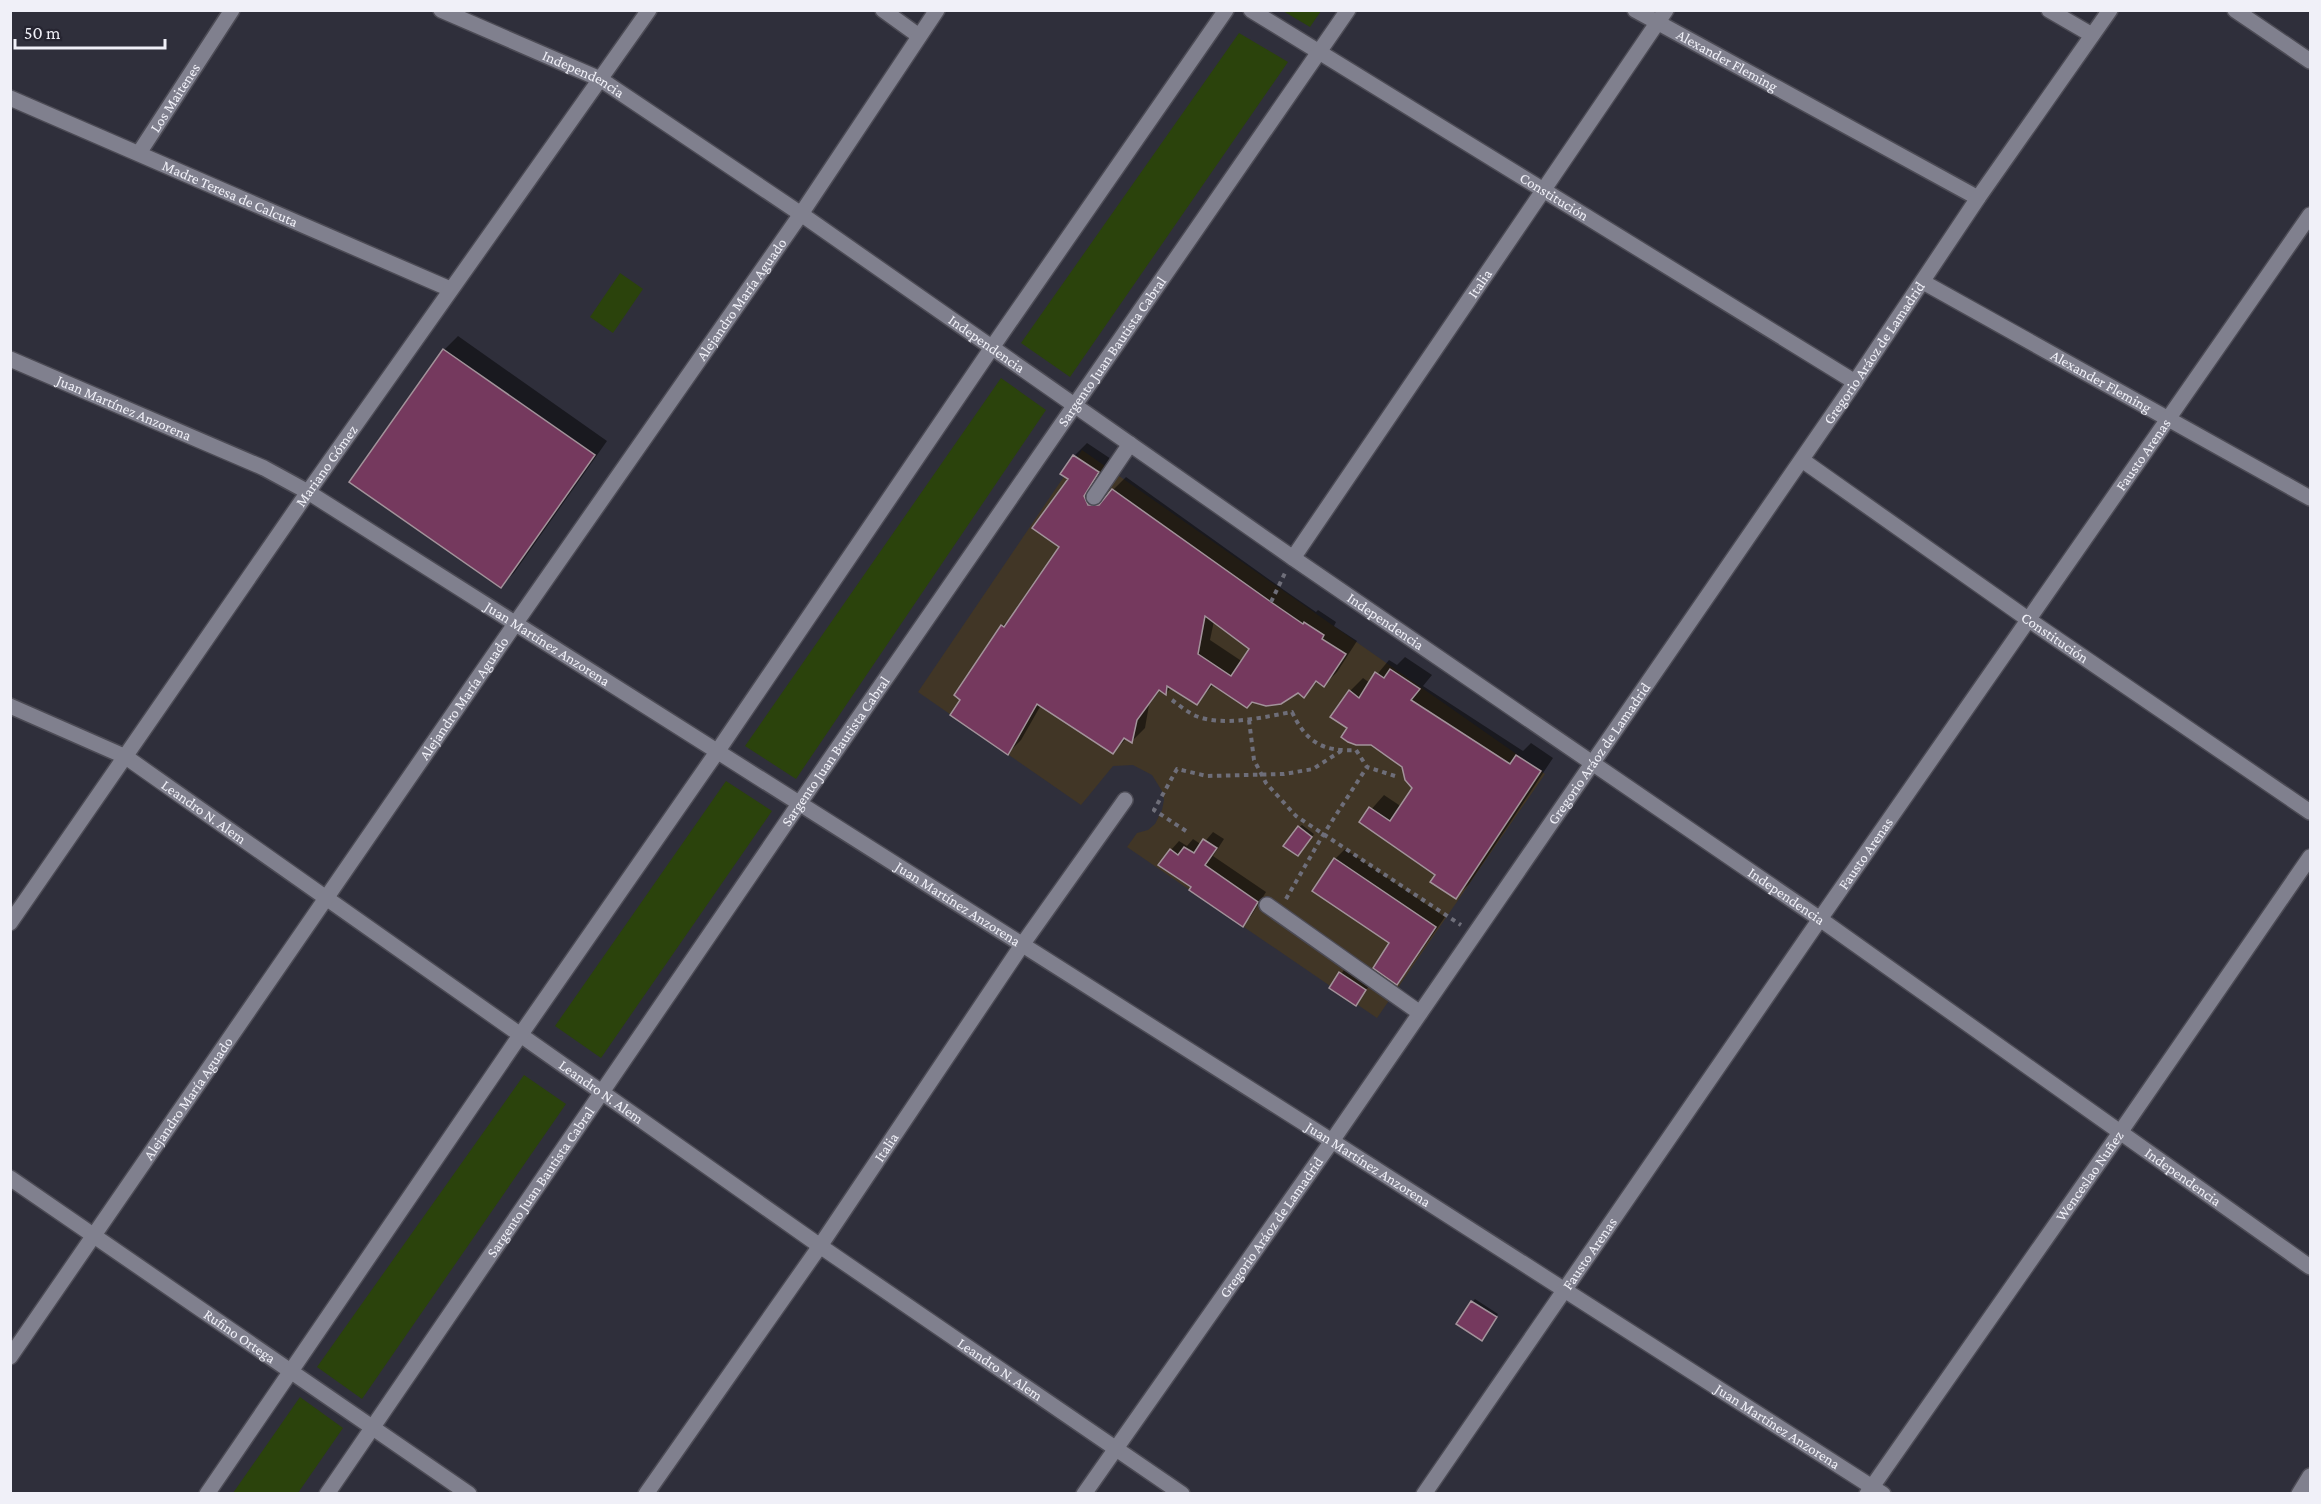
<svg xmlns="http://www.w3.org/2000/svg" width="2321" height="1504" font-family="'Crimson Pro',serif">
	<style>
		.medical { fill: #413626 }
		.green { fill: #2b430c }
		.shadow { fill: #0007; fill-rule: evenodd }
		.building { fill: #75395e; stroke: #a3939b; stroke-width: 1.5; fill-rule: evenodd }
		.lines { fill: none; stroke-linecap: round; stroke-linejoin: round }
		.minor-casing { stroke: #4c4b55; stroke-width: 18 }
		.path { stroke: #6e6e79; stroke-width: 4; stroke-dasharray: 4.5 4.5; stroke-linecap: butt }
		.minor { stroke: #80808e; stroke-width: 15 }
		.labels { text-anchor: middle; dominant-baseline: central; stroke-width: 5; stroke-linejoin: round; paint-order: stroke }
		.street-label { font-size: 15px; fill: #f0f0f8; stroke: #262531 }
	</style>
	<rect width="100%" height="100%" fill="#2f2f3b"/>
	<path class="medical" d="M1082 450 1545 774 1377 1018 1127 847 1137 833 1148 830 1155 824 1162 810 1164 800 1162 791 1152 775 1133 765 1113 766 1081 805 918 692Z"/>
	<path class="green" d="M1283 11H1321L1310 27Z
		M1239 33 1288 62 1070 377 1021 343Z
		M620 273 643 289 613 333 590 317Z
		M1001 378 1046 410 796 779 745 746Z
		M726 781 772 811 601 1058 555 1026Z
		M524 1075 566 1104 362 1399 317 1367Z
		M300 1397 343 1428 298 1493H233Z"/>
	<path class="shadow" d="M458 336 607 441 514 573 501 586 351 482 444 350Z
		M1087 443 1111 459 1101 492 1110 493 1126 477 1284 590 1316 612 1318 610 1336 622 1334 626 1357 641 1337 672 1324 685 1318 681 1304 696 1298 692 1214 684 1197 703 1172 687 1166 693 1161 689 1149 705 1145 728 1132 741 1127 738 1113 752 1041 705 1021 740 1008 753 956 695 1002 626 1015 614 1061 547 1074 456ZM1214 621 1251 649 1243 662 1210 640Z
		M1405 657 1432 675 1423 686 1523 751 1531 743 1553 758 1469 884 1456 897 1437 874 1361 821 1384 795 1402 807 1414 788 1403 766 1349 727 1350 691 1363 678 1370 683 1389 660 1397 665Z
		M1302 825 1314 834 1301 852 1299 827Z
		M1213 832 1224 839 1213 856 1266 892 1251 916 1243 925 1193 887 1171 850 1179 841 1187 846 1193 839 1202 845Z
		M1345 849 1445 917 1406 973 1396 983 1392 943 1335 859Z
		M1347 966 1371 983 1356 1004 1331 987Z
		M1475 1299 1498 1314 1484 1336 1472 1302Z"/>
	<path class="building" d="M443 349 595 455 501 588 349 482Z
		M1073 455 1099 472 1084 496 1088 505H1099L1112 489 1271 602 1303 624 1304 622 1324 635 1322 639 1346 654 1324 687 1316 681 1304 698 1298 693 1281 704 1266 706 1252 702 1247 708 1211 684 1197 705 1167 686 1166 695 1159 690 1137 720 1132 743 1124 738 1113 754 1037 704 1008 755 950 715 960 700 954 695 1001 625 1004 627 1059 547 1032 528 1068 479 1060 474ZM1205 616 1249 649 1231 676 1198 654Z
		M1390 669 1420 689 1411 700 1510 764 1516 755 1541 771 1456 899 1430 882 1435 875 1359 822 1369 807 1390 821 1412 788 1405 780 1402 767 1371 745H1356L1348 742 1341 737 1347 728 1330 717 1349 690 1359 698 1375 672 1384 678Z
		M1298 826 1312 837 1298 856 1283 846Z
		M1203 839 1217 848 1205 865 1258 902 1243 927 1189 890 1191 887 1158 865 1170 849 1178 855 1184 847 1194 853Z
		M1334 858 1436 927 1397 985 1373 968 1389 943 1312 891Z
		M1339 972 1366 990 1356 1006 1329 988Z
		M1471 1301 1497 1317 1482 1341 1456 1324Z"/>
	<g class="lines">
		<g class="minor-casing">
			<g id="minor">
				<path id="s1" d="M441 10 600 79 801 214 1293 558 1820 919 2310 1267"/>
				<path d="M883 10 919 36"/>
				<path id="s2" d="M1251 10 1855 382"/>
				<path id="s3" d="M1635 10 1978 198"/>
				<path d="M2049 10 2092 35"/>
				<path d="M2235 10 2310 61"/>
				<path id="s4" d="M10 98 450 289"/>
				<path id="s5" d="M139 153 232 10"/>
				<path id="s6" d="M1923 282 2310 498"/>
				<path id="s7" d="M10 359 264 468 308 492 1332 1141 1883 1494"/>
				<path id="s8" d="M1802 460 2029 620 2310 812"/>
				<path d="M1094 497 1130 444"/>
				<path id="s9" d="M1293 558 1666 10"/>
				<path id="s10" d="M10 706 126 757 820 1246 1182 1494"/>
				<path d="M1267 905 1420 1013"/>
				<path id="s11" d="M10 923 308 492 649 10"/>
				<path id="s12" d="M10 1178 469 1494"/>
				<path id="s13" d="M10 1357 515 624 801 214 937 10"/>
				<path d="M207 1494 521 1034 717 752 993 346 1226 10"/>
				<path id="s14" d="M327 1494 799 804 1348 10"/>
				<path id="s15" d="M646 1494 820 1246 1022 945 1125 800"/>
				<path id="s16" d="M1084 1494 1332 1141 1855 382 1978 198 2110 10"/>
				<path id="s17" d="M1424 1494 1820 919 2310 215"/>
				<path id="s18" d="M1867 1494 2119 1134 2310 857"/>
				<path d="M2299 1494 2310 1476"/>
			</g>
		</g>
		<path class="path" d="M1271 602 1285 573
			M1172 700C1179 705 1187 712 1196 716 1223 727 1264 717 1292 712 1306 742 1323 752 1356 750L1367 767 1395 776
			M1249 720 1254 760 1266 783 1296 816 1461 925
			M1186 831 1154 810 1177 769 1207 776 1284 774 1313 769 1341 751
			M1286 899 1323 835 1367 767"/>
		<use href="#minor" class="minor"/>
	</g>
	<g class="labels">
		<g class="street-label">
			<text stroke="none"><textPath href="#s3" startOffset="105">Alexander Fleming</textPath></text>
			<text stroke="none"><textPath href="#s1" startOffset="156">Independencia</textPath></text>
			<text stroke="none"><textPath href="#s5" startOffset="66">Los Maitenes</textPath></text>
			<text stroke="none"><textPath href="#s4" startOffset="240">Madre Teresa de Calcuta</textPath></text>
			<text stroke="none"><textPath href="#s2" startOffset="356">Constitución</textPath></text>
			<text stroke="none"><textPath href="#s9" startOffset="332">Italia</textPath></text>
			<text stroke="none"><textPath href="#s13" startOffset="1286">Alejandro María Aguado</textPath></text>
			<text stroke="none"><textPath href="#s1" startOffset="642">Independencia</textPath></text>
			<text stroke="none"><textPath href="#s14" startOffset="1386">Sargento Juan Bautista Cabral</textPath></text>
			<text stroke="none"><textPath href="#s16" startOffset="1388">Gregorio Aráoz de Lamadrid</textPath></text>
			<text stroke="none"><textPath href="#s6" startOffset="204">Alexander Fleming</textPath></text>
			<text stroke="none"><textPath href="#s7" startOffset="124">Juan Martínez Anzorena</textPath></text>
			<text stroke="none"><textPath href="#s17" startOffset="1264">Fausto Arenas</textPath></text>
			<text stroke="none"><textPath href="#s11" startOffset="556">Mariano Gómez</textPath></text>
			<text stroke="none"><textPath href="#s1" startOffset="1128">Independencia</textPath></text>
			<text stroke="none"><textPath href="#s8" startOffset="309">Constitución</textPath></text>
			<text stroke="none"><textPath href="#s7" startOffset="610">Juan Martínez Anzorena</textPath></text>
			<text stroke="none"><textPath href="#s13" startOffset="800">Alejandro María Aguado</textPath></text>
			<text stroke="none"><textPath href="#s14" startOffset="900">Sargento Juan Bautista Cabral</textPath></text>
			<text stroke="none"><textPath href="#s16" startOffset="902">Gregorio Aráoz de Lamadrid</textPath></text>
			<text stroke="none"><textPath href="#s10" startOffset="222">Leandro N. Alem</textPath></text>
			<text stroke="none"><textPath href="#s17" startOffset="778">Fausto Arenas</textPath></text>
			<text stroke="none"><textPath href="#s1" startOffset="1614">Independencia</textPath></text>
			<text stroke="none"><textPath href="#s7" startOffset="1096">Juan Martínez Anzorena</textPath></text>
			<text stroke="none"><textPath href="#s10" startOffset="708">Leandro N. Alem</textPath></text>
			<text stroke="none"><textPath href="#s13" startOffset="314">Alejandro María Aguado</textPath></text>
			<text stroke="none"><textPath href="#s15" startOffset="422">Italia</textPath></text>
			<text stroke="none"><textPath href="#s7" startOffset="1582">Juan Martínez Anzorena</textPath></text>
			<text stroke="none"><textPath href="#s18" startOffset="388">Wenceslao Nuñez</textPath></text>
			<text stroke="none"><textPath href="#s1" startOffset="2100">Independencia</textPath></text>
			<text stroke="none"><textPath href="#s14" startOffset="378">Sargento Juan Bautista Cabral</textPath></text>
			<text stroke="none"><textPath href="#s16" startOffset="326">Gregorio Aráoz de Lamadrid</textPath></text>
			<text stroke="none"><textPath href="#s17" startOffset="292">Fausto Arenas</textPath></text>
			<text stroke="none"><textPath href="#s12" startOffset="279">Rufino Ortega</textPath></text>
			<text stroke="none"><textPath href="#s10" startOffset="1194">Leandro N. Alem</textPath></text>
			<text stroke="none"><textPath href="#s7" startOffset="2068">Juan Martínez Anzorena</textPath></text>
		</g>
	</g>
	<rect width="2321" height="1504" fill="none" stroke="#f0f0f8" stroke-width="24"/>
	<path d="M15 39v9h150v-9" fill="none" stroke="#f0f0f8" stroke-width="3"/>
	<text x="24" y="39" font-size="18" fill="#f0f0f8" stroke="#262531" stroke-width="4.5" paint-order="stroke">50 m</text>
</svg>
